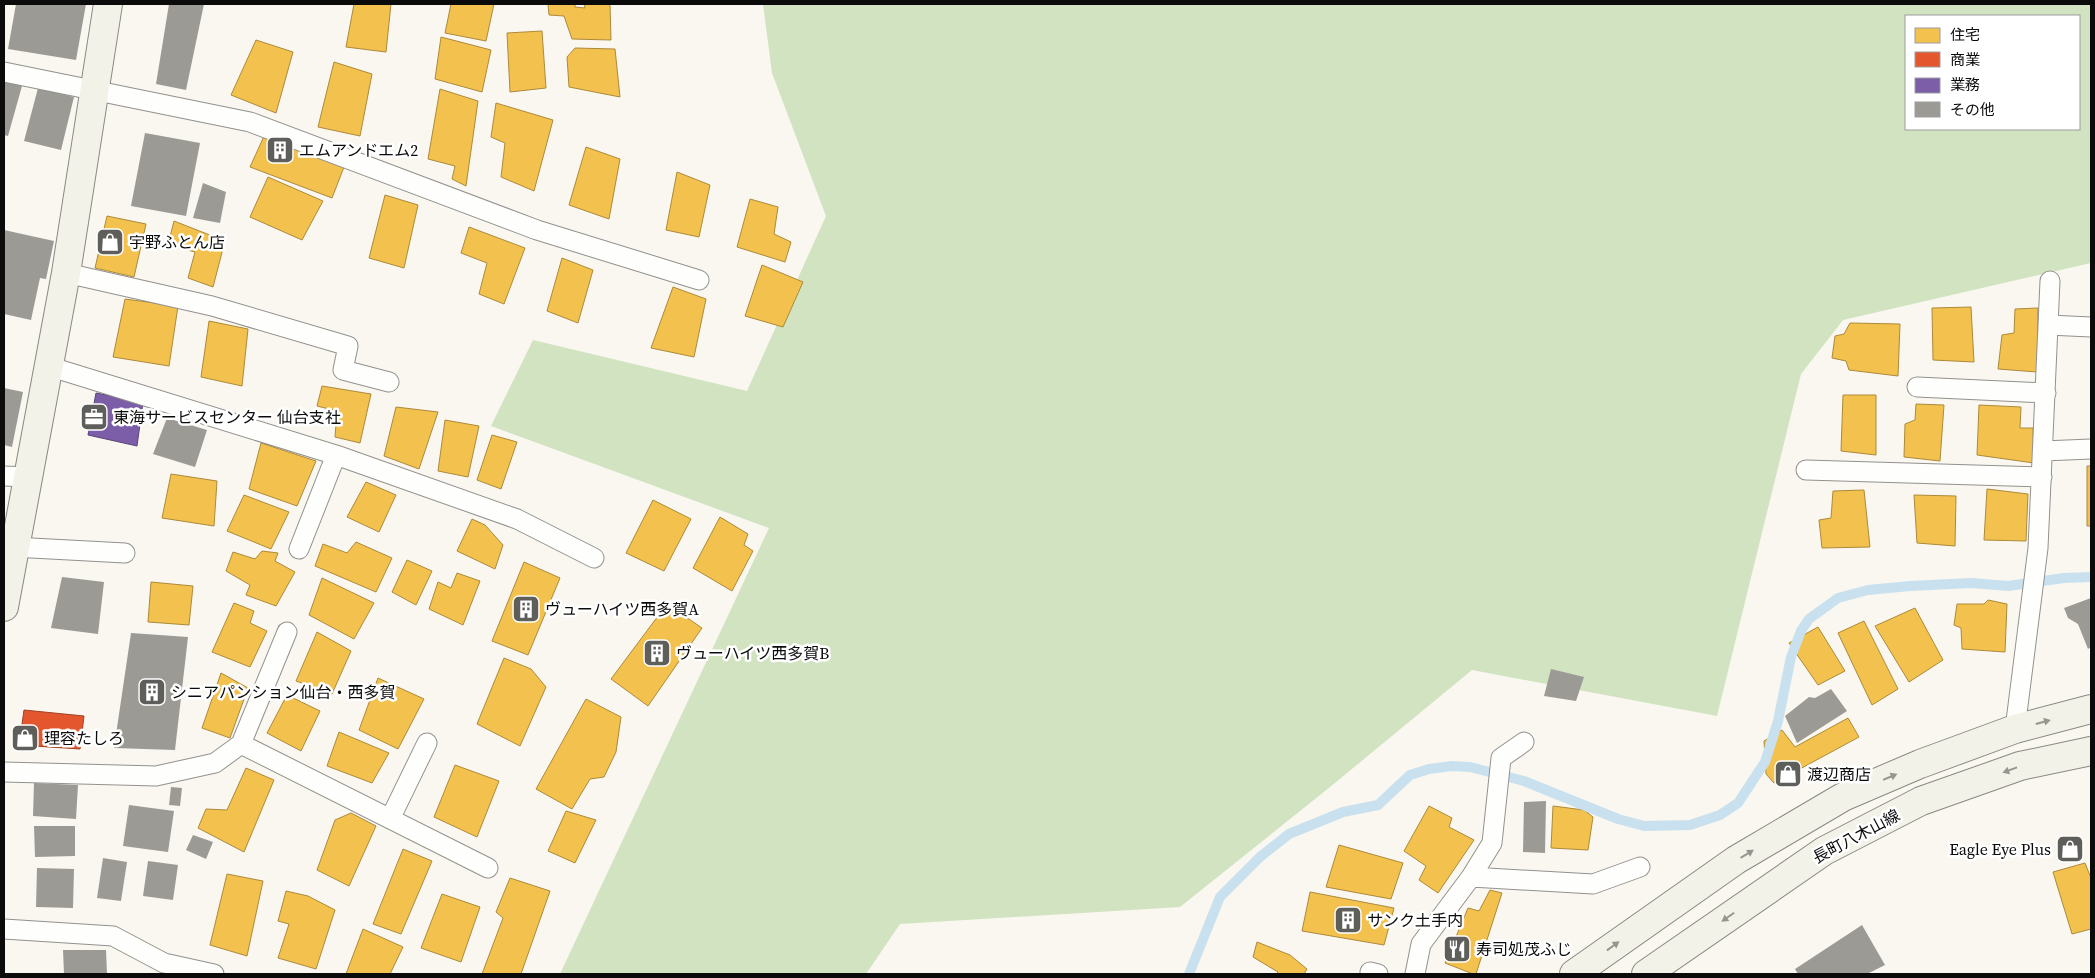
<svg xmlns="http://www.w3.org/2000/svg" width="2095" height="978" font-family="'Source Serif 4','Noto Sans JP',serif">
	<style>
		.forest { fill: #d1e3c0; fill-rule: evenodd }
		.homes { fill: #f2c14e; stroke: #ad8a3a }
		.shops { fill: #e4572e; stroke: #a34024 }
		.offices { fill: #7b5ea7; stroke: #594578 }
		.lines { fill: none; stroke-linecap: round; stroke-linejoin: round }
		.stream { stroke: #c9e1ef; stroke-width: 10 }
		.building { fill: #9c9a95 }
		.lane-casing { stroke: #92918e; stroke-width: 21 }
		.secondary-casing { stroke: #898884; stroke-width: 30 }
		.lane { stroke: #fefefd; stroke-width: 19 }
		.secondary { stroke: #f3f2e8; stroke-width: 28 }
		.oneway { fill: #969690 }
		.labels { text-anchor: middle; dominant-baseline: central; stroke-width: 5; stroke-linejoin: round; paint-order: stroke }
		.poi-label { font-size: 16px; fill: #0b0b0b; stroke: #fff; text-anchor: start }
		.street-label { font-size: 16px; fill: #0b0b0b; stroke: #fff }
	</style>
	<rect width="100%" height="100%" fill="#f9f7ef"/>
	<path class="forest" d="M763 4H2091V263L1843 320 1801 374 1717 716 1472 670 1330 787 1180 907 900 924 866 974H560L769 528 491 426 533 340 747 391 826 216 772 73ZM1906 16H2079V129H1906Z"/>
	<path class="homes" d="M354 4H391L386 52 346 47Z
		M451 4H494L486 41 445 33Z
		M548 4H575V7L585 8 584 4H610L611 40 572 39 564 16 549 15Z
		M542 31 546 88 510 92 507 33Z
		M441 37 491 50 482 92 435 79Z
		M256 40 293 52 276 113 231 95Z
		M575 48 615 49 620 97 569 87 567 57Z
		M334 62 372 74 360 136 318 127Z
		M440 89 478 101 466 186 452 179 455 166 428 159Z
		M496 103 553 120 534 191 501 177 505 143 491 137Z
		M265 134 344 167 332 198 250 167Z
		M586 147 620 159 609 219 569 205Z
		M677 172 710 185 699 237 666 230Z
		M268 177 323 201 302 240 250 217Z
		M385 195 418 205 404 268 369 258Z
		M750 199 778 207 774 234 791 242 785 262 737 247Z
		M107 216 146 224 134 277 95 268Z
		M174 221 225 241 213 287 188 278 195 252 168 245Z
		M469 227 525 248 504 304 479 294 487 263 461 253Z
		M562 258 593 270 578 323 547 311Z
		M762 265 803 282 783 327 745 316Z
		M673 287 706 299 694 357 651 348Z
		M125 299 178 306 169 366 113 357Z
		M1971 307 1974 362 1933 360 1932 308Z
		M2038 308 2037 372 1998 369 2002 335 2014 333 2015 309Z
		M209 321 248 329 242 386 201 377Z
		M1850 323 1900 324 1898 376 1849 370 1846 361 1832 358 1835 336 1844 334Z
		M322 386 371 394 360 443 335 437 337 411 317 406Z
		M1843 395H1876V455L1841 451Z
		M1916 404 1944 405 1940 461 1904 457 1905 424 1915 420Z
		M1979 405 2021 407 2020 428H2033L2034 463 1977 455Z
		M396 407 438 412 419 469 384 456Z
		M445 420 479 426 468 477 438 471Z
		M492 435 517 442 501 489 477 480Z
		M261 443 316 461 297 506 249 489Z
		M2087 466H2091V526H2087Z
		M171 474 217 481 214 526 162 518Z
		M366 482 396 495 379 532 347 517Z
		M1987 489 2028 494 2026 541 1984 540Z
		M1864 490 1870 547 1822 548 1819 520 1831 518 1833 491Z
		M244 495 289 512 271 549 227 531Z
		M1914 495 1956 496 1955 546 1917 543Z
		M653 500 691 519 664 571 626 553Z
		M720 517 748 534 744 545 753 551 732 591 693 568Z
		M472 519 485 525 503 545 495 569 457 551Z
		M356 542 392 558 376 592 315 566 323 544 347 553Z
		M262 551 278 553 275 561 295 572 276 606 246 595 250 585 226 571 233 552 255 559Z
		M407 560 432 571 416 605 392 592Z
		M524 562 560 578 528 655 492 641Z
		M457 573 480 581 463 625 429 609 438 582 451 588Z
		M322 578 374 603 354 639 309 615Z
		M151 582 193 586 189 625 148 622Z
		M1988 600 2007 604 2005 652 1962 649 1961 628 1954 625 1957 604H1984Z
		M234 603 254 611 250 623 267 631 250 667 212 652Z
		M667 604 702 628 648 706 611 679Z
		M1915 608 1943 660 1909 682 1875 626Z
		M1864 621 1898 689 1872 705 1838 633Z
		M1818 627 1845 671 1818 685 1789 643Z
		M317 632 351 651 332 694 296 681Z
		M504 658 531 669 546 687 520 746 477 724Z
		M221 673 248 688 230 738 202 728Z
		M378 678 424 699 398 749 359 730Z
		M287 695 320 711 301 751 267 733Z
		M586 699 621 717 616 752 604 777 590 779 572 809 536 789Z
		M1848 718 1859 737 1774 783 1766 774 1764 741 1782 730 1795 747Z
		M339 732 389 753 372 783 327 766Z
		M455 765 499 781 477 837 434 817Z
		M246 768 274 780 244 852 198 828 206 809 227 810Z
		M1429 806 1452 818 1449 827 1474 840 1438 893 1419 880 1426 866 1404 851Z
		M1553 806 1584 810 1593 817 1588 850 1551 848Z
		M566 811 596 820 575 863 548 851Z
		M351 813 376 826 349 886 317 870 335 820Z
		M1339 845 1403 863 1391 899 1326 887Z
		M403 849 432 861 401 934 373 924Z
		M2085 863 2091 878V929L2072 934 2053 872Z
		M227 874 263 881 247 956 210 945Z
		M510 878 550 891 521 974H482L503 918 496 912Z
		M1490 890 1502 893 1476 974H1473L1445 963 1468 908 1479 911Z
		M286 891 308 896 335 910 316 969 278 958 289 924 278 921Z
		M1310 892 1394 908 1384 945 1302 931Z
		M442 894 480 907 461 962 421 948Z
		M363 929 403 947 390 974H346Z
		M1257 942 1290 955 1307 969 1304 974H1276L1278 972 1253 957Z"/>
	<path class="shops" d="M24 710 84 716 80 749 19 745Z"/>
	<path class="offices" d="M96 393 143 402 137 446 88 435Z"/>
	<g class="lines">
		<path class="stream" d="M1189 974 1220 897 1260 857 1289 834 1343 812 1378 805 1410 775 1429 769 1452 766 1470 767 1524 781 1618 819 1644 826 1690 825 1720 815 1738 803 1765 762 1778 721 1791 657 1801 631 1809 619 1838 598 1868 590 1910 586 1971 583 2008 586 2064 578 2091 577"/>
	</g>
	<path class="building" d="M16 4H86L76 60 8 49Z
		M169 4H204L186 90 156 84Z
		M4 81 22 86 8 136 4 135Z
		M38 88 74 97 61 150 24 141Z
		M145 133 200 143 186 216 131 206Z
		M203 183 226 192 220 223 193 218Z
		M4 230 54 241 46 279 40 278 31 320 4 314Z
		M4 388 23 392 12 447 4 445Z
		M167 418 207 430 195 467 153 454Z
		M62 577 104 582 98 634 51 628Z
		M2091 598V647L2088 649 2078 624 2068 618 2064 608Z
		M131 633 188 637 175 750 114 748Z
		M1551 669 1584 677 1576 701 1544 696Z
		M1831 689 1847 711 1797 743 1785 716 1809 697 1815 698Z
		M34 783 78 785 76 819 33 816Z
		M171 787 182 788 180 806 169 805Z
		M1546 801 1545 853 1523 852 1524 802Z
		M129 805 174 811 168 852 123 846Z
		M34 826H75V856L35 857Z
		M193 835 213 842 206 859 186 850Z
		M103 858 127 862 121 901 97 898Z
		M148 861 178 865 173 900 143 896Z
		M37 868 74 869 73 908 36 907Z
		M1862 925 1885 965 1867 974H1798L1795 969Z
		M63 950H106L107 974H64Z"/>
	<g class="lines">
		<g class="lane-casing">
			<path id="lane" d="M4 72 250 122 537 230 699 280
				M66 273 212 306 348 346 343 370 389 382
				M2048 325 2091 327
				M48 366 336 455 517 519 594 558
				M1917 387 2046 393
				M2043 451 2091 449
				M1806 470 2042 477
				M4 476 28 477
				M13 547 125 553
				M299 549 336 455
				M2015 729 2038 548 2050 281
				M241 744 287 632
				M4 772 156 776 215 763 241 744 488 868
				M390 819 427 743
				M1471 877 1492 843 1501 758 1524 742
				M4 929 113 936 164 963 214 974
				M1370 972 1378 974
				M1415 974 1421 944 1471 877 1593 884 1640 867"/>
		</g>
		<g class="secondary-casing">
			<path id="secondary" d="M4 607 66 273 108 4
				M1574 974 1736 860 1843 797 1920 764 2015 729 2091 709
				M1646 974 1824 851 1921 801 2020 766 2091 751"/>
		</g>
		<use href="#lane" class="lane"/>
		<use href="#secondary" class="secondary"/>
	</g>
	<defs><path id="oneway-solid" d="M-6-.8H1V-3.2L6.5 0L1 3.2V.8H-6Z" transform="scale(1.25)"/></defs>
	<g class="oneway">
		<use href="#oneway-solid" transform="translate(2043 722) rotate(-15)"/>
		<use href="#oneway-solid" transform="translate(2010 770) rotate(160)"/>
		<use href="#oneway-solid" transform="translate(1890 777) rotate(-23)"/>
		<use href="#oneway-solid" transform="translate(1747 854) rotate(-31)"/>
		<use href="#oneway-solid" transform="translate(1728 917) rotate(145)"/>
		<use href="#oneway-solid" transform="translate(1613 946) rotate(-36)"/>
	</g>
	<defs>
		<g id="building-square" transform="scale(1.4375)"><rect x="-9" y="-9" width="18" height="18" rx="4" fill="#5e5e5b" stroke="#fff"/><path d="M-4-6H4V6H1V3H-1V6H-4ZM-2.5-4.3h1.7v1.8h-1.7ZM.8-4.3h1.7v1.8H.8ZM-2.5-1h1.7V.8h-1.7ZM.8-1h1.7V.8H.8Z" fill="#fff"/></g>
		<g id="shop-square" transform="scale(1.4375)"><rect x="-9" y="-9" width="18" height="18" rx="4" fill="#5e5e5b" stroke="#fff"/><path d="M-5-2.5h2.3a2.7 3.5 0 0 1 5.4 0H5L5.5 6h-11ZM-1.5-2.5h3a1.5 2.3 0 0 0-3 0Z" fill="#fff"/></g>
		<g id="office-square" transform="scale(1.4375)"><rect x="-9" y="-9" width="18" height="18" rx="4" fill="#5e5e5b" stroke="#fff"/><path d="M-6-3h4V-5.5h4V-3h4V5H-6ZM-1-4.5V-3h2v-1.5ZM-6 0V1H6V0Z" fill="#fff"/></g>
		<g id="restaurant-square" transform="scale(1.4375)"><rect x="-9" y="-9" width="18" height="18" rx="4" fill="#5e5e5b" stroke="#fff"/><path d="M-5-6h1v4h1v-4h1v4h1v-4h1v5L-1.5 .5V6h-2V.5L-5-1ZM5-6V6H3V1.5H1.5Q1.5-4 5-6Z" fill="#fff"/></g>
	</defs>
	<g fill-rule="evenodd">
		<use href="#building-square" x="280" y="150"/>
		<use href="#shop-square" x="110" y="242"/>
		<use href="#office-square" x="94" y="417"/>
		<use href="#building-square" x="526" y="609"/>
		<use href="#building-square" x="657" y="653"/>
		<use href="#building-square" x="152" y="692"/>
		<use href="#shop-square" x="25" y="738"/>
		<use href="#shop-square" x="1788" y="774"/>
		<use href="#shop-square" x="2070" y="849"/>
		<use href="#building-square" x="1348" y="920"/>
		<use href="#restaurant-square" x="1457" y="949"/>
	</g>
	<g class="labels">
		<g class="poi-label">
			<text x="299" y="150">エムアンドエム2</text>
			<text x="129" y="242">宇野ふとん店</text>
			<text x="113" y="417">東海サービスセンター 仙台支社</text>
			<text x="545" y="609">ヴューハイツ西多賀A</text>
			<text x="676" y="653">ヴューハイツ西多賀B</text>
			<text x="171" y="692">シニアパンション仙台・西多賀</text>
			<text x="44" y="738">理容たしろ</text>
			<text x="1807" y="774">渡辺商店</text>
			<text x="2051" y="849" text-anchor="end">Eagle Eye Plus</text>
			<text x="1367" y="920">サンク土手内</text>
			<text x="1476" y="949">寿司処茂ふじ</text>
		</g>
		<g class="street-label">
			<text transform="translate(1856 836) rotate(-28)">長町八木山線</text>
		</g>
	</g>
	<rect width="2095" height="978" fill="none" stroke="#0b0b0b" stroke-width="10"/>
	<rect x="1905" y="15" width="175" height="115" fill="#ffffff" stroke="#9d9d9d"/>
	<rect x="1915" y="28" width="25" height="15" fill="#f2c14e" stroke="#9d9d9d"/>
	<text x="1950" y="40" font-size="15" fill="#0b0b0b">住宅</text>
	<rect x="1915" y="52" width="25" height="15" fill="#e4572e" stroke="#9d9d9d"/>
	<text x="1950" y="65" font-size="15" fill="#0b0b0b">商業</text>
	<rect x="1915" y="78" width="25" height="15" fill="#7b5ea7" stroke="#9d9d9d"/>
	<text x="1950" y="90" font-size="15" fill="#0b0b0b">業務</text>
	<rect x="1915" y="102" width="25" height="15" fill="#9c9a95" stroke="#9d9d9d"/>
	<text x="1950" y="115" font-size="15" fill="#0b0b0b">その他</text>
</svg>
